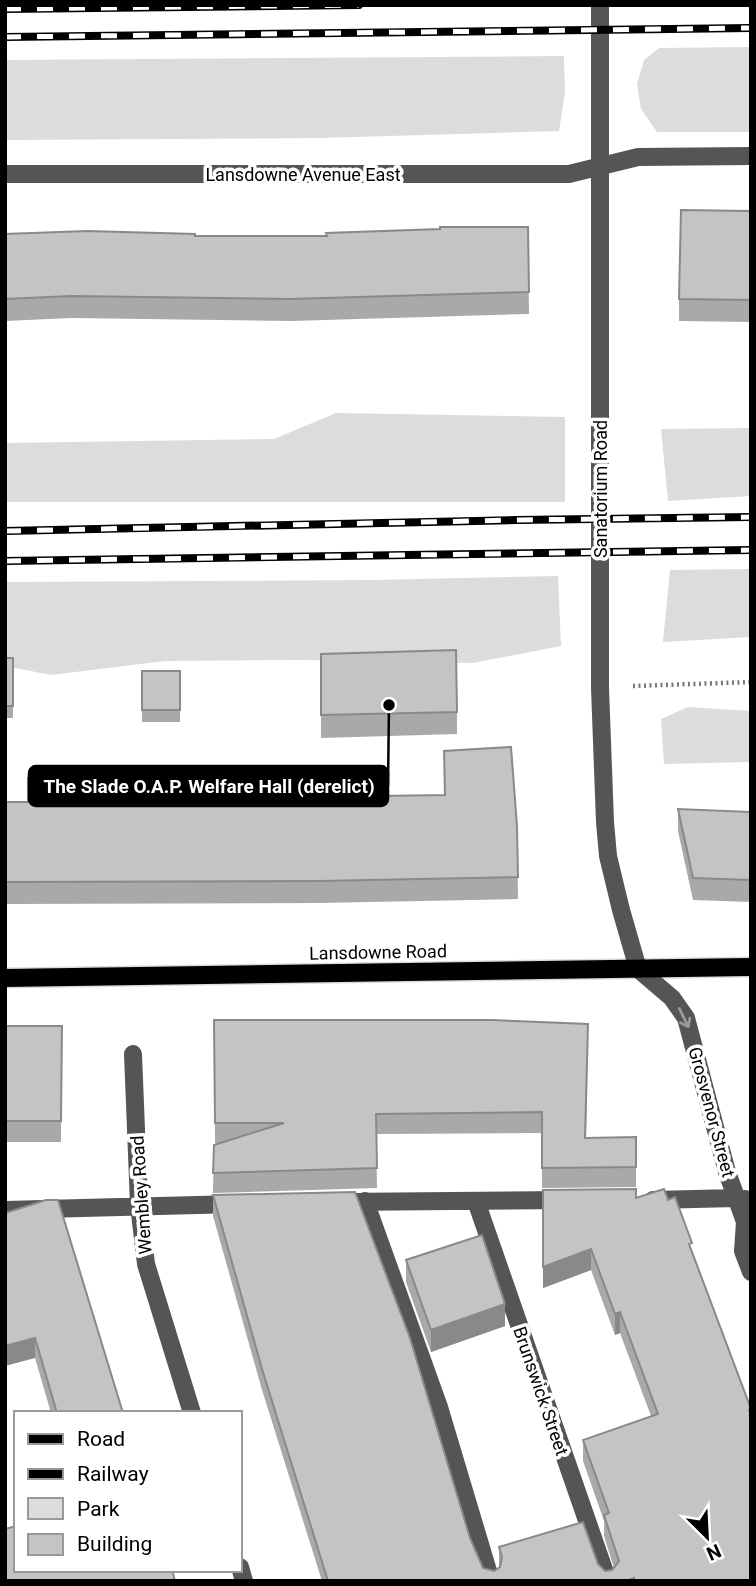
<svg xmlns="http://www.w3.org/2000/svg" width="756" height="1586" font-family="Roboto,sans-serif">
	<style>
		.green { fill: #dcdcdc }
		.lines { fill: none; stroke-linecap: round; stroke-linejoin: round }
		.major-casing { stroke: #dbdbdb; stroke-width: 21 }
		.path { stroke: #777; stroke-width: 4.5; stroke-dasharray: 2 3.5; stroke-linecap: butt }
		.minor { stroke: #555; stroke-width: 18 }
		.major { stroke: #000; stroke-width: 18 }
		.rail-casing { stroke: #000; stroke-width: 8 }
		.rail { stroke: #fff; stroke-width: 5; stroke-dasharray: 16; stroke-linecap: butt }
		.wall { fill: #a9a9a9 }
		.shaded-wall { fill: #898989 }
		.building { fill: #c4c4c4; stroke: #898989; stroke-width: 2 }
		.oneway { stroke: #999 }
		.labels { text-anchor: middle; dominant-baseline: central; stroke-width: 7; stroke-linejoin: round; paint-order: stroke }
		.street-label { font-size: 18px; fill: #000; stroke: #fff }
		.leader { fill: none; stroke: #000; stroke-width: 2.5 }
		.callout-dot { fill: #000; stroke: #fff; stroke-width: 2.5 }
		.callout { fill: #000; stroke: #000; stroke-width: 2.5 }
		.callout-label { font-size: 19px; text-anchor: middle; font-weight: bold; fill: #fff }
	</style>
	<rect width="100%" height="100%" fill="#fff"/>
	<path class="green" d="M751 47V132H657L641 109 637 84 644 60 659 48Z
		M564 56 565 92 559 131 320 138 5 140V60Z
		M336 413 565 417V502H5V443L274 439Z
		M751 428V496L668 501 661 429Z
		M751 569V637L663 642 670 570Z
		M558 576 561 646 473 663 303 660 165 661 51 675 5 666V582L373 580Z
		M688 707 751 711V762L664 764 661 719Z"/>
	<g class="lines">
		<g class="major-casing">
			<path id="major" d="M5 978 751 967"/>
		</g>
		<path class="path" d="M633 686 751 682"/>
		<path class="minor" d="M600 5V688L605 822 608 856 621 910 638 969 672 998 686 1018 727 1172 745 1222 743 1251 751 1272
			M5 174H569L638 157 751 156
			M133 1054 139 1205 146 1264 192 1413
			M653 1200 736 1198 751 1200
			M365 1201 439 1407 491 1581
			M476 1201 608 1581
			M338 1202 565 1200
			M5 1210 236 1204
			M240 1567 244 1581"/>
		<use href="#major" class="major"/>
		<g class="rail-casing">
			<path id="rail" d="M5 9 359 5
				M5 37 751 28
				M5 531 517 520 751 517
				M5 561 751 550"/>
		</g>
		<use href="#rail" class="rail"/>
	</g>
	<path class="wall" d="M751 211V322L679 321V299Z
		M528 227 529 314 291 321 71 318 5 321V234L195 236H327Z
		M321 654 457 712V734L321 738Z
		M5 658H13V718H5Z
		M142 671H180V722H142Z
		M444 751 517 826 518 899 319 903 5 904V802H28L143 795 165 799 445 795Z
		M751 795V902L693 900 678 831V809L750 812Z
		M214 1020 588 1044 586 1138 636 1137V1187L542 1188V1133L376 1134 377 1188 213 1193 214 1145 222 1143H215Z
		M5 1026H62L61 1142H5Z
		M543 1190 668 1200 692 1254 751 1409V1581H322L262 1390 213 1216V1195L470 1538 483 1568 494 1571 499 1568V1547L598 1564 605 1571 612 1570 614 1568 604 1536V1521L583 1461V1440L651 1416 620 1333 615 1335 591 1270 543 1288Z
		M5 1213 123 1413H51L35 1358Z
		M406 1260 505 1326 431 1352 406 1282Z"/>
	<path class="shaded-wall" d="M591 1249V1270L543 1288V1267Z
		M505 1304V1326L431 1352V1330Z
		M620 1312V1333L615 1335V1314Z
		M35 1338V1358L5 1366V1346Z"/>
	<path class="building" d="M681 210 751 211V300L679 299Z
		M440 227H528L529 292 291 299 71 296 5 299V234L87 231 195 234V236H327L326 233 440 229Z
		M456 650 457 712 321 715V654Z
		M5 658H13V706H5Z
		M142 671H180V710H142Z
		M511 747 517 826 518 877 319 881 5 882V802H28V778L142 776 143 795H165V799L445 795 444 751Z
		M750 795H751V880L693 878 678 809 750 812Z
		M214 1020H492L588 1024 585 1138 636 1137V1167L542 1168V1112L376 1114 377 1168 213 1173 214 1145 284 1123H215Z
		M5 1026H62L61 1121H5Z
		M636 1189V1198L664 1189 668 1200 675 1197 692 1243 689 1244 751 1409 749 1410 751 1415V1581H634V1578L626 1581H328L262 1369 213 1195 355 1192 410 1338 470 1538 483 1568 494 1571 500 1567 502 1557 499 1547 583 1522 598 1564 605 1571 612 1570 619 1561 604 1515 609 1513 583 1440 658 1414 620 1312 615 1314 591 1249 543 1267V1190Z
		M46 1200H58L123 1413H57L35 1338 5 1346V1213Z
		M482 1235 505 1304 431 1330 406 1260Z
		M16 1526V1570H172L175 1581H5V1529Z"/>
	<defs><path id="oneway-shaft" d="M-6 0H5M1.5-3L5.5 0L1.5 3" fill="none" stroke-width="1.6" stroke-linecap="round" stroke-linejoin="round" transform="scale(1.75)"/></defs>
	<use class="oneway" href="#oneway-shaft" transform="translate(684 1018) rotate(64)"/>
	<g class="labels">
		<g class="street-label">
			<text x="303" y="174">Lansdowne Avenue East</text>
			<text transform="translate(600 489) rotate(-90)">Sanatorium Road</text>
			<text transform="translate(378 952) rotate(-1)">Lansdowne Road</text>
			<text transform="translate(712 1112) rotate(75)">Grosvenor Street</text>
			<text transform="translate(141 1195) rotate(-94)">Wembley Road</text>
			<text transform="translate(541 1391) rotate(71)">Brunswick Street</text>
		</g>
	</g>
	<path class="leader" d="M389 705L388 786"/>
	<circle class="callout-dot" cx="389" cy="705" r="7"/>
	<rect class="callout" x="29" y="766" width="359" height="40" rx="7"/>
	<g class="callout-label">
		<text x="209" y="793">The Slade O.A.P. Welfare Hall (derelict)</text>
	</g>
	<rect width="756" height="1586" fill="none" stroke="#000000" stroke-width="14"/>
	<rect x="14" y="1411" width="228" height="161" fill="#ffffff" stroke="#999999" stroke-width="2"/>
	<rect x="28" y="1434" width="35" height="10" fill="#000000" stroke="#999999" stroke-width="2"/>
	<text x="77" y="1446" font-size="21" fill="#000000">Road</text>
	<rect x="28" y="1469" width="35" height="10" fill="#000000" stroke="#999999" stroke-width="2"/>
	<text x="77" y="1481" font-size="21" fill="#000000">Railway</text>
	<rect x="28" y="1498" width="35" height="21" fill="#dcdcdc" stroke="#999999" stroke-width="2"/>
	<text x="77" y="1516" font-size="21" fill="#000000">Park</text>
	<rect x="28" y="1534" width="35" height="21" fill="#c4c4c4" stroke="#999999" stroke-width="2"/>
	<text x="77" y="1551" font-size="21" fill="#000000">Building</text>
	<g transform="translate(707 1537) rotate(156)" stroke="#ffffff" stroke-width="5" paint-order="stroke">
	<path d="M0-5L12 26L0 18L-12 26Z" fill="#000000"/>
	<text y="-10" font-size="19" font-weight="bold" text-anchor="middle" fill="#000000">N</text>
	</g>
</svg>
